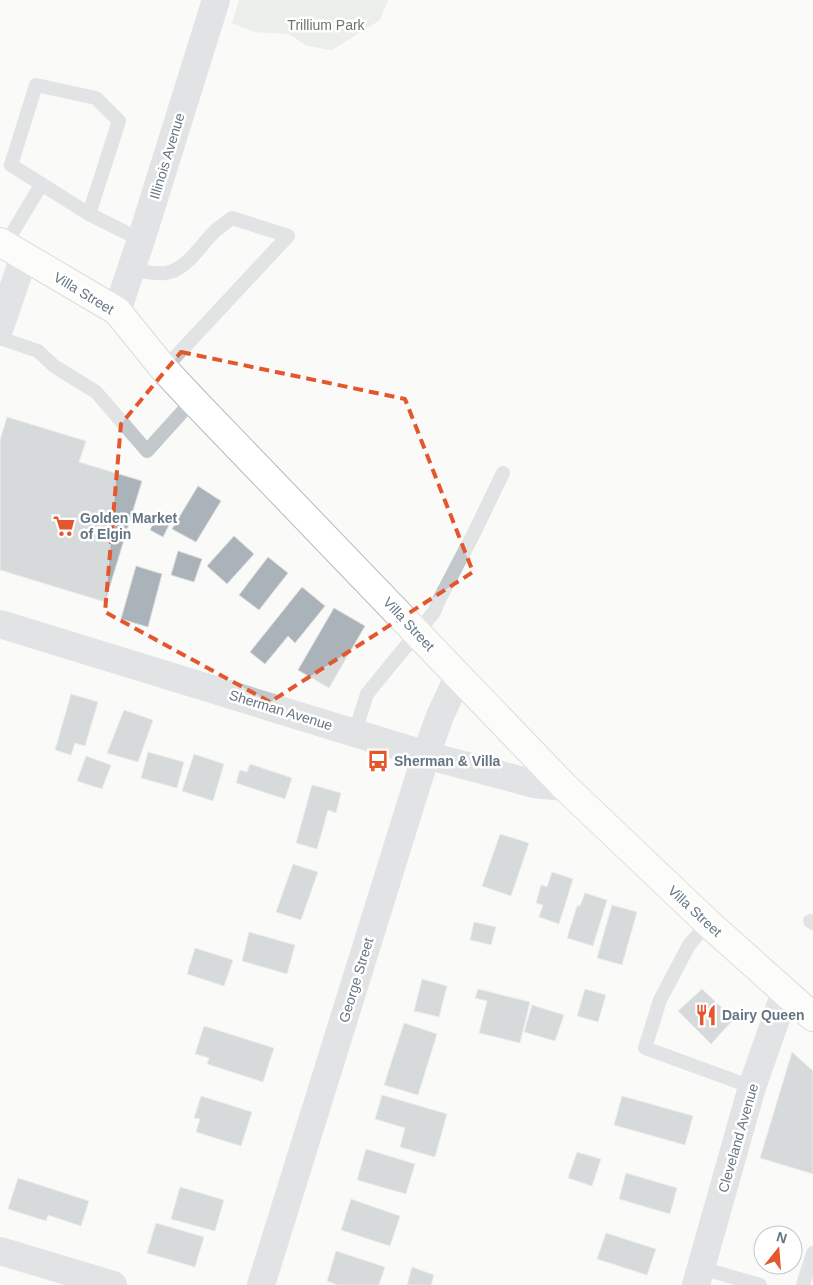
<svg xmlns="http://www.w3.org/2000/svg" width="813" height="1285" font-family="Helvetica,sans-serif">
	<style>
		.green { fill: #dadfd7 }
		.building { fill: #aab3b9; stroke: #dcdcda }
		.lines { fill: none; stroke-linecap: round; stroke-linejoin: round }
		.primary-casing { stroke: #b5babe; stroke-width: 30 }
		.lane { stroke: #c3c8cc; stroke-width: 14 }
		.street { stroke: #c3c8cc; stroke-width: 28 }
		.primary { stroke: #fff; stroke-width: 28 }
		.marked { fill: none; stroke: #e4572e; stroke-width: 4; stroke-dasharray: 10 6; stroke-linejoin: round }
		.labels { text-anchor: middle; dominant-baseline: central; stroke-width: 5; stroke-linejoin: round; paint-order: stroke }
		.park-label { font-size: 14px; fill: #687a64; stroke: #fff }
		.street-label { font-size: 14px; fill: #657683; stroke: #fff }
		.poi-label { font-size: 14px; font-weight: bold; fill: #657683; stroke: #fff; text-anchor: start }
	</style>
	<rect width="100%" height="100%" fill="#fafaf8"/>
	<path class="green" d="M239 0H388L380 20 332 50 307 46 289 34 255 32 232 23Z"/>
	<path class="building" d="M7 417 86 441 79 462 142 481 105 602 0 570V440Z
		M198 486 221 501 196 542 172 529Z
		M159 512 172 519 163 537 150 530Z
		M234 536 254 554 227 584 207 566Z
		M178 551 202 559 194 582 171 575Z
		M268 557 288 573 259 610 239 595Z
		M136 566 162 574 148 627 121 619Z
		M302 587 325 606 295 643 288 636 265 664 250 652Z
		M334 608 365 626 329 688 298 670Z
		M71 694 98 702 85 746 75 743 71 755 55 750Z
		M124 710 153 720 138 762 107 753Z
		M148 752 184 762 177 788 141 778Z
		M194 754 224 764 213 801 182 791Z
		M86 756 111 765 102 789 77 781Z
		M250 764 292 778 285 799 236 783 240 770 247 772Z
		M312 785 341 793 336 813 328 810 317 849 296 843Z
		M500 834 529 843 511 896 482 886Z
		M293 864 318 872 301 920 276 912Z
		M552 872 573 879 559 924 539 917 543 905 536 903 541 885 547 887Z
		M585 893 607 900 593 946 567 938 577 906H580Z
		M612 905 637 912 622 965 597 958Z
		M474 922 496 927 491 945 470 940Z
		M249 932 295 945 287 974 242 961Z
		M195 948 233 960 224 986 187 974Z
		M422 979 447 986 439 1017 414 1011Z
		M478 989 530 1002 520 1043 479 1033 487 1001 475 998Z
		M585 989 606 995 598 1022 577 1016Z
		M702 989 734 1019 711 1044 678 1011Z
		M532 1005 564 1015 555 1041 524 1032Z
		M404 1023 437 1034 418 1095 384 1085Z
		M204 1026 274 1048 263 1082 207 1064 209 1058 195 1054Z
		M792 1052 813 1071V1174L760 1158Z
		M382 1095 447 1114 435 1157 400 1147 405 1128 375 1119Z
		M201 1096 252 1112 241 1146 196 1132 200 1119 194 1118Z
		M622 1096 693 1116 685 1145 614 1125Z
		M366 1149 415 1164 406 1194 357 1180Z
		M577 1152 601 1159 592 1186 568 1178Z
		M626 1173 677 1188 670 1214 619 1199Z
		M18 1178 89 1201 81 1226 48 1215 46 1221 8 1209Z
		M180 1187 224 1200 215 1231 171 1219Z
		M351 1199 400 1216 390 1246 341 1230Z
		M156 1223 204 1237 195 1267 147 1253Z
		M606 1233 656 1249 647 1275 597 1259Z
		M336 1251 385 1267 379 1285H338L327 1281Z
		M412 1267 434 1275 431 1285H407Z"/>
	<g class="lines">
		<g class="primary-casing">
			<path id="primary" d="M0 242 117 311 164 369 193 400 565 787 708 923 813 1017"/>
		</g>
		<path class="lane" d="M89 214 119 121 96 98 36 85 11 165 89 214 141 240
			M5 245 41 185
			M131 269C143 272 154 274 166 273 188 269 201 244 216 230 221 226 227 222 232 218L288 236 164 369
			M0 338 38 351 54 366 96 392 147 451 193 400
			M355 732 367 694 434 612 439 600 473 535 503 473
			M810 921 813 923
			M708 923 689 945 660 1000 645 1048 752 1087
			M701 1268 760 1285
			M803 1285 813 1253"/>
		<path class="street" d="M117 311 141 240 216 0
			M0 327 24 257
			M0 624 426 755 534 784 565 787
			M0 1251 113 1285
			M261 1285 426 755 440 716 458 677
			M696 1285 752 1087 785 993"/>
		<use href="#primary" class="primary"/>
	</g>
	<path d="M0 0H813V1285H0ZM181 352 405 399 473 572 270 702 105 612 121 424Z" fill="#fafaf8" fill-opacity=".55" fill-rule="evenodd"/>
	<path class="marked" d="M181 352 405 399 473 572 270 702 105 612 121 424Z"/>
	<defs>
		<g id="supermarket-bare" transform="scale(1.725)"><path d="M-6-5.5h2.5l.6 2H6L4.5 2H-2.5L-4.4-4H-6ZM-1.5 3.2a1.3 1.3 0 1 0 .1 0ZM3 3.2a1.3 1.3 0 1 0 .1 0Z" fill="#e4572e" stroke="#fff" stroke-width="2.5" paint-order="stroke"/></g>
		<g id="bus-bare" transform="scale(1.725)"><path d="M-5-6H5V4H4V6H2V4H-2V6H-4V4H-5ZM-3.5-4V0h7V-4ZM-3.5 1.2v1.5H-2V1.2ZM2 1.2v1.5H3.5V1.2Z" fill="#e4572e" stroke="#fff" stroke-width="2.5" paint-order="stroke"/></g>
		<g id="restaurant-bare" transform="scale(1.725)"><path d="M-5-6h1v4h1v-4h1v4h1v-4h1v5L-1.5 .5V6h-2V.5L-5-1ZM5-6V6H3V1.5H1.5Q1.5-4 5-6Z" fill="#e4572e" stroke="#fff" stroke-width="2.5" paint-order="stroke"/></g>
	</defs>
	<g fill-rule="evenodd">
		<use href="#supermarket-bare" x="64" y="526"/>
		<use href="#bus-bare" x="378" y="761"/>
		<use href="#restaurant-bare" x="706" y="1015"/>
	</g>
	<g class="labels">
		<g class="park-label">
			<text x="326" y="25">Trillium Park</text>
		</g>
		<g class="street-label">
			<text transform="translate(167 156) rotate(-73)">Illinois Avenue</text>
			<text transform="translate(84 293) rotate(31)">Villa Street</text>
			<text transform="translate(409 624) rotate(47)">Villa Street</text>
			<text transform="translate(281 710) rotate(17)">Sherman Avenue</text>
			<text transform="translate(695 911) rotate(43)">Villa Street</text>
			<text transform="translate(356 980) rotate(-73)">George Street</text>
			<text transform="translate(738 1138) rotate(-74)">Cleveland Avenue</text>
		</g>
		<g class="poi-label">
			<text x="80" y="518">Golden Market<tspan x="80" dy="16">of Elgin</tspan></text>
			<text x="394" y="761">Sherman &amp; Villa</text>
			<text x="722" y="1015">Dairy Queen</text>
		</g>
	</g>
	<g transform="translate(778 1250) rotate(17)"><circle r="24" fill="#ffffff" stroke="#c1c8cd"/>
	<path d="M0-4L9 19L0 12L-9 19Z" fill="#e4572e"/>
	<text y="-8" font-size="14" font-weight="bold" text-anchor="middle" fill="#657683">N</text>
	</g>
</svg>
